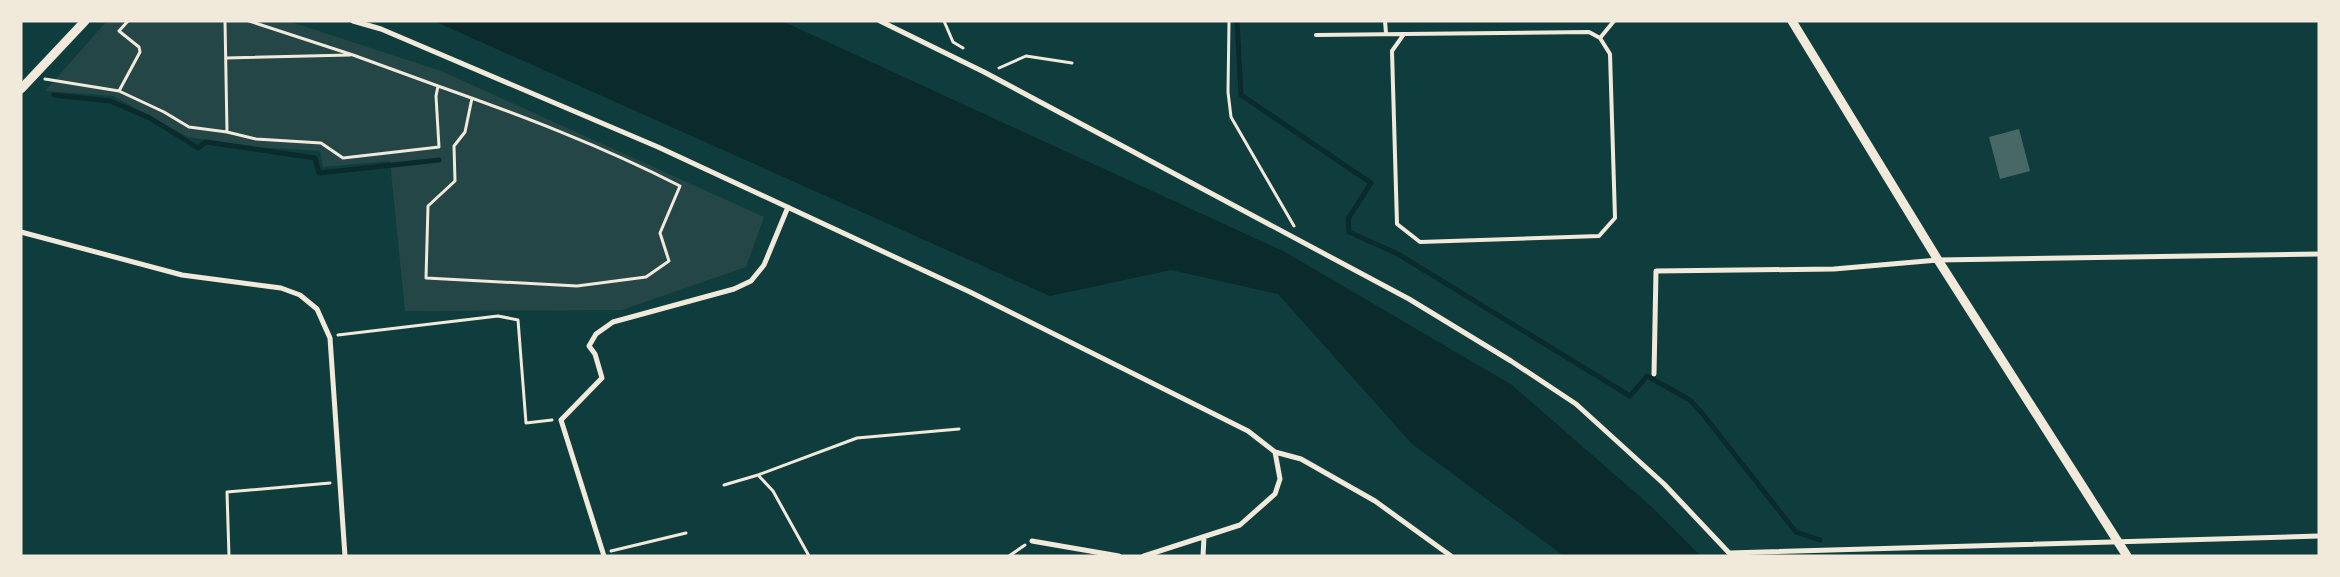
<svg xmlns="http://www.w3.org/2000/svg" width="2340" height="577" font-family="Manrope,sans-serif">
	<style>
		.green { fill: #244646 }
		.water { fill: #0a2a2b }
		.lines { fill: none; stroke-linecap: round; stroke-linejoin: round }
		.stream { stroke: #0a2a2b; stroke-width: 5 }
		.building { fill: #486865 }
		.path { stroke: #f1e9da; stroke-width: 3 }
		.service { stroke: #f1e9da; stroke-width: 4 }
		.minor { stroke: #f1e9da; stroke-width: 5 }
		.tertiary { stroke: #f1e9da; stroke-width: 9 }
	</style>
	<rect width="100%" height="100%" fill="#0f3d3e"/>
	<path class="green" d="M107 21H288L441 71 764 217 746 267 622 310 405 311 390 161 323 167 320 151 255 147 188 137 113 96 45 91Z"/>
	<path class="water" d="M434 21H782L1285 252 1512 385 1653 508 1701 556H1564L1412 444 1278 294 1171 270 1050 296Z"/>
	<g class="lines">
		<path class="stream" d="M1237 21 1241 95 1371 183 1348 219 1349 232 1398 254 1630 396 1647 376 1690 400 1701 412 1796 532 1820 540
			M54 95 110 101 150 118 198 148 206 142 315 158 319 173 439 160"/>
	</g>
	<path class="building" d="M2019 129 2030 171 2000 179 1989 137Z"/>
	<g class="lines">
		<path class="path" d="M225 21 227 132
			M944 21 953 42 963 48
			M1229 21 1228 92 1231 117 1294 226
			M226 58 350 55
			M999 68 1026 56 1072 63
			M45 79 119 91 164 112 189 127 227 132 256 139 321 143 343 158 439 147 436 96 438 86 353 55 249 21
			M438 86C520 115 602 146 680 186L660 233 669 261 646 277 577 286 426 278 428 206 455 181 454 146 465 132 472 98
			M119 91 140 52 139 47 119 31 128 21
			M338 335 498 316 518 320 526 423 552 420
			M724 485 758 475
			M611 551 686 533
			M229 556 227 492 330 483
			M809 556 773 491 758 475 857 438 959 429
			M1009 556 1025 545"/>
		<path class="service" d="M1385 21 1386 33
			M1589 32 1600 38 1610 54 1615 218 1599 236 1420 242 1397 224 1392 51 1404 34Z
			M1316 35 1404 34
			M1600 38 1614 21"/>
		<path class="minor" d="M353 21 381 29 658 147 970 292 1248 431 1275 452 1301 459 1375 501 1451 556
			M880 21 984 72 1409 299 1511 361 1576 404 1664 484 1732 556
			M21 232 182 275 281 288 300 295 317 309 330 338 345 556
			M1654 374 1656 271 1834 269 1938 260 2319 254
			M1032 541 1119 556
			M1730 553 2319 536
			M604 556 561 420 602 378 595 354 589 346 596 334 613 322 734 289 751 281 764 265 788 207
			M1144 556 1240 525 1275 494 1280 479 1275 452
			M1203 556 1204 537"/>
		<path class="tertiary" d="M1792 21 1938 260 2127 556
			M21 89 85 21"/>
	</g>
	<rect width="2340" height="577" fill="none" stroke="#f1e9da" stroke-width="45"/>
</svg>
